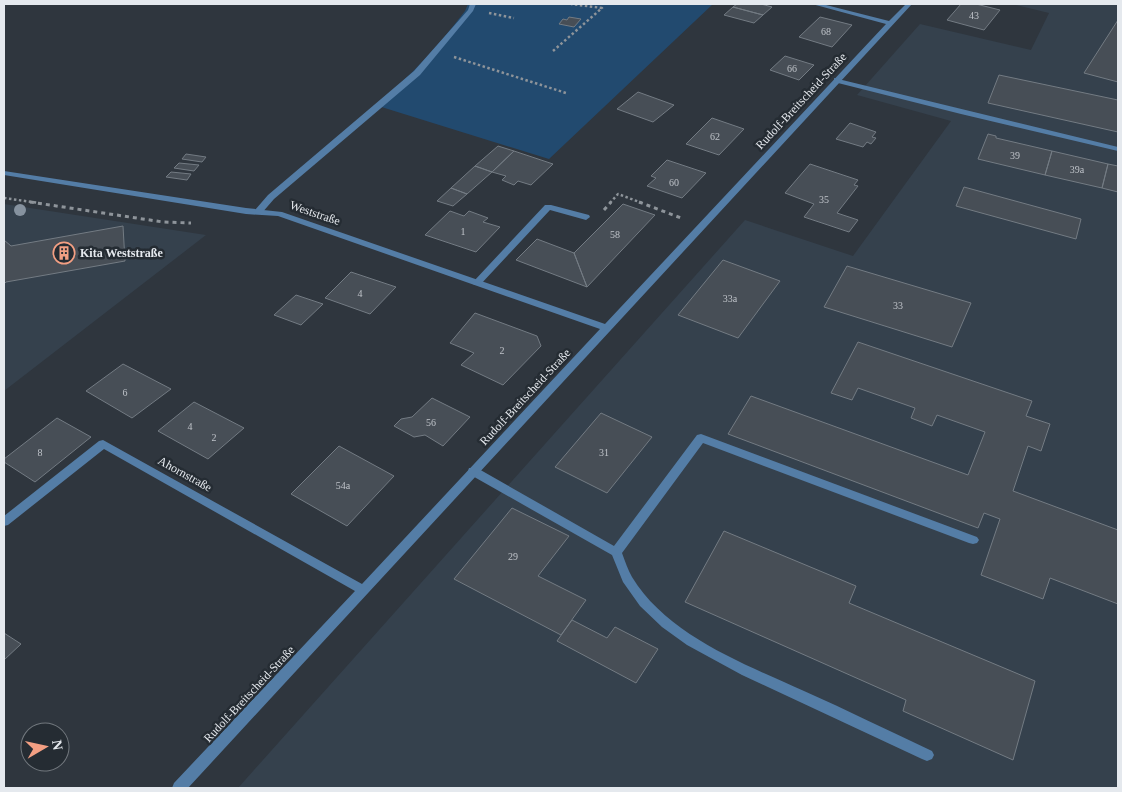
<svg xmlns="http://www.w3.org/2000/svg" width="1122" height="792" font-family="Georgia,serif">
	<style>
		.built { fill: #35414d }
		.green { fill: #224a6f }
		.building { fill: #474e56; stroke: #737b83 }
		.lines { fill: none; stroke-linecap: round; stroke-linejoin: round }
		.path-far1 { stroke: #8e949a; stroke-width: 2.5; stroke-dasharray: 2.5 2.5; stroke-linecap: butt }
		.path { stroke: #8e949a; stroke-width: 3; stroke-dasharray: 4 4; stroke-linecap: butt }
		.service { fill: #547da6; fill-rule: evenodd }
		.minor { fill: #547da6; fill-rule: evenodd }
		.tree { fill: #86929f }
		.labels { text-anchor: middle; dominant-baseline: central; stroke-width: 5; stroke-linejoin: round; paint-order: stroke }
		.number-label { font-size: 10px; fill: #bec2c8 }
		.street-label { font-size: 12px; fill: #e5e9ee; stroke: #252c33 }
		.poi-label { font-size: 12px; font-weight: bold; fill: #e5e9ee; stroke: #252c33; text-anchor: start }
	</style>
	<rect width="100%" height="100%" fill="#2f363e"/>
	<path class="built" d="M1012 4H1118V788H238L745 220 853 256 951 121 857 95 920 24 1031 50 1049 13Z
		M4 204 206 235 4 391Z"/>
	<path class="green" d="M468 4H713L549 159 375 105C410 78 438 46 465 11Z"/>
	<path class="building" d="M737 4H761L772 7 763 15 733 7Z
		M961 4H976L1000 10 984 30 947 20Z
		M733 7 763 15 754 23 724 15Z
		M569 17 581 19 574 27 559 24 563 19 567 20Z
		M820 17 852 25 832 47 799 37Z
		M1118 20V82L1084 73Z
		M785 56 814 65 799 80 770 70Z
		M999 75 1118 100V132L988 103Z
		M638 92 674 105 653 122 617 109Z
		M712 118 744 129 719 155 686 144Z
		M850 123 876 132 872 137 876 138 871 144 867 142 863 147 836 139Z
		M988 134 996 136V138L1052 151 1045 175 978 159Z
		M498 146 514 151 492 172 475 166Z
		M514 151 553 164 531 185 518 181 514 185 502 180 506 176 492 172Z
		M1052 151 1108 164 1102 188 1045 175Z
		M186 154 206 157 202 162 182 159Z
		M667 160 706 173 682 198 647 186 656 178 651 176Z
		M179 163 199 165 194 171 174 168Z
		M810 164 858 180 854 185 858 186 837 213 858 220 849 232 804 217 814 204 785 193Z
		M1108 164 1118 166V192L1102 188Z
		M475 166 492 172 467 194 451 188Z
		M171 172 191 174 187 180 166 177Z
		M964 187 1081 219 1076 239 956 206Z
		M451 188 467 194 453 206 437 201Z
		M623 204 655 215 587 287 574 253Z
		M450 211 464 216 469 211 488 218 483 222 500 227 476 252 425 235Z
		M123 226 125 261 6 282 4 284V240L11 246Z
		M537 239 574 253 587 287 516 260Z
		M723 260 780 281 738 338 678 315Z
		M847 266 971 303 952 347 824 307Z
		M351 272 396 287 370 314 325 298Z
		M296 295 323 304 301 325 274 315Z
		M475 313 537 336 541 346 503 385 461 365 474 353 450 343Z
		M858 342 1032 401 1026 416 1050 424 1041 451 1028 446 1013 491 1118 530V604L1050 578 1043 599 981 575 1000 519 984 513 978 528 728 434 751 396 968 475 985 432 937 415 932 426 911 418 915 408 858 388 852 400 831 393Z
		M123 364 171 389 132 418 86 391Z
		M432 398 470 417 443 446 425 435 414 437 394 426 401 419 412 417Z
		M194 402 244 428 208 459 158 431Z
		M601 413 652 437 607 493 555 467Z
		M57 418 91 437 35 482 4 462V459Z
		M339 446 394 476 347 526 291 494Z
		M512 508 569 536 538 576 586 600 561 635 454 579Z
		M724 531 856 586 849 603 1035 681 1013 760 903 711 906 700 685 602Z
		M572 620 607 638 615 627 658 649 636 683 557 641Z
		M4 633 21 644 4 660Z"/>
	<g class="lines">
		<path class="path-far1" d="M489 13 514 18
			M553 51 602 8 571 4
			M454 57 566 93
			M4 198 39 203
			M610 203 618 194 642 203"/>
		<path class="path" d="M30 202 163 222 191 223
			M639 202 681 218
			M604 210 611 202"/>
		<path class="service" d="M470 4H476L473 11 420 75 274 199 261 214H255V210L268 195 414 71 468 10Z
			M834 78 1118 147V151L961 114 834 82Z
			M545 205H551L589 215 590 217 586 220 550 210 480 285H474L473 283 474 281Z
			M701 434 977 537 979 540 977 543 973 544 969 543 703 443 622 553C625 561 628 570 632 577 668 636 745 664 804 691 847 710 889 731 932 751L934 755 932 759 927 761 922 759 742 675 687 645 662 627 640 606 623 582 612 555 469 474 468 471 469 468H477L614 546 697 435Z"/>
		<path class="minor" d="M812 4H822L889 21 906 4H912L188 788H172L174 783 355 591 104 449 8 525 4 526V516L99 441 103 440 362 584 600 329 278 216 246 214 4 175V171L246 208 282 212 605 324 886 24Z"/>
	</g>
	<circle class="tree" cx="20" cy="210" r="6"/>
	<defs>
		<g id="building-ring" transform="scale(1.125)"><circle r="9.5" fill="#252c33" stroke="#f39f83" stroke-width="1.5"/><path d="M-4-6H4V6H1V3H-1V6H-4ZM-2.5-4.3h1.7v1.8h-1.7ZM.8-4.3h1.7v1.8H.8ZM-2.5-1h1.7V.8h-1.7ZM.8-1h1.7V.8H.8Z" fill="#f39f83"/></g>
	</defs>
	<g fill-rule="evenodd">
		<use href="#building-ring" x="64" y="253"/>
	</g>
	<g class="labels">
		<g class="number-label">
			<text x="974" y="15">43</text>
			<text x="826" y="31">68</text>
			<text x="792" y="68">66</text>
			<text x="715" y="136">62</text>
			<text x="1015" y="155">39</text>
			<text x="1077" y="169">39a</text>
			<text x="674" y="182">60</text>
			<text x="824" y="199">35</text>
			<text x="463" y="231">1</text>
			<text x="615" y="234">58</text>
			<text x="360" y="293">4</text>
			<text x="730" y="298">33a</text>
			<text x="898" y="305">33</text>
			<text x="502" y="350">2</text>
			<text x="125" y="392">6</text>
			<text x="431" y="422">56</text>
			<text x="190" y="426">4</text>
			<text x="214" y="437">2</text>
			<text x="40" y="452">8</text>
			<text x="604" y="452">31</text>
			<text x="343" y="485">54a</text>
			<text x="513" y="556">29</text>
		</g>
		<g class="street-label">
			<text transform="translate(801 101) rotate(-47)">Rudolf-Breitscheid-Straße</text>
			<text transform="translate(315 213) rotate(19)">Weststraße</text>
			<text transform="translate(525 397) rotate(-47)">Rudolf-Breitscheid-Straße</text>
			<text transform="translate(185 474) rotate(29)">Ahornstraße</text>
			<text transform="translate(249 694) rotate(-47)">Rudolf-Breitscheid-Straße</text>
		</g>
		<g class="poi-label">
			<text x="80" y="253">Kita Weststraße</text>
		</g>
	</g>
	<rect width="1122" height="792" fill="none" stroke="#e5e9ee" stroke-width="10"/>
	<g transform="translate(45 747) rotate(81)"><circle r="24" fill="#252c33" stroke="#72787e"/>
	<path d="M0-4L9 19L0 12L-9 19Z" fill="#f39f83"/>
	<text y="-8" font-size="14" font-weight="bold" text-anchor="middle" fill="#e5e9ee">N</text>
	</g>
</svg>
